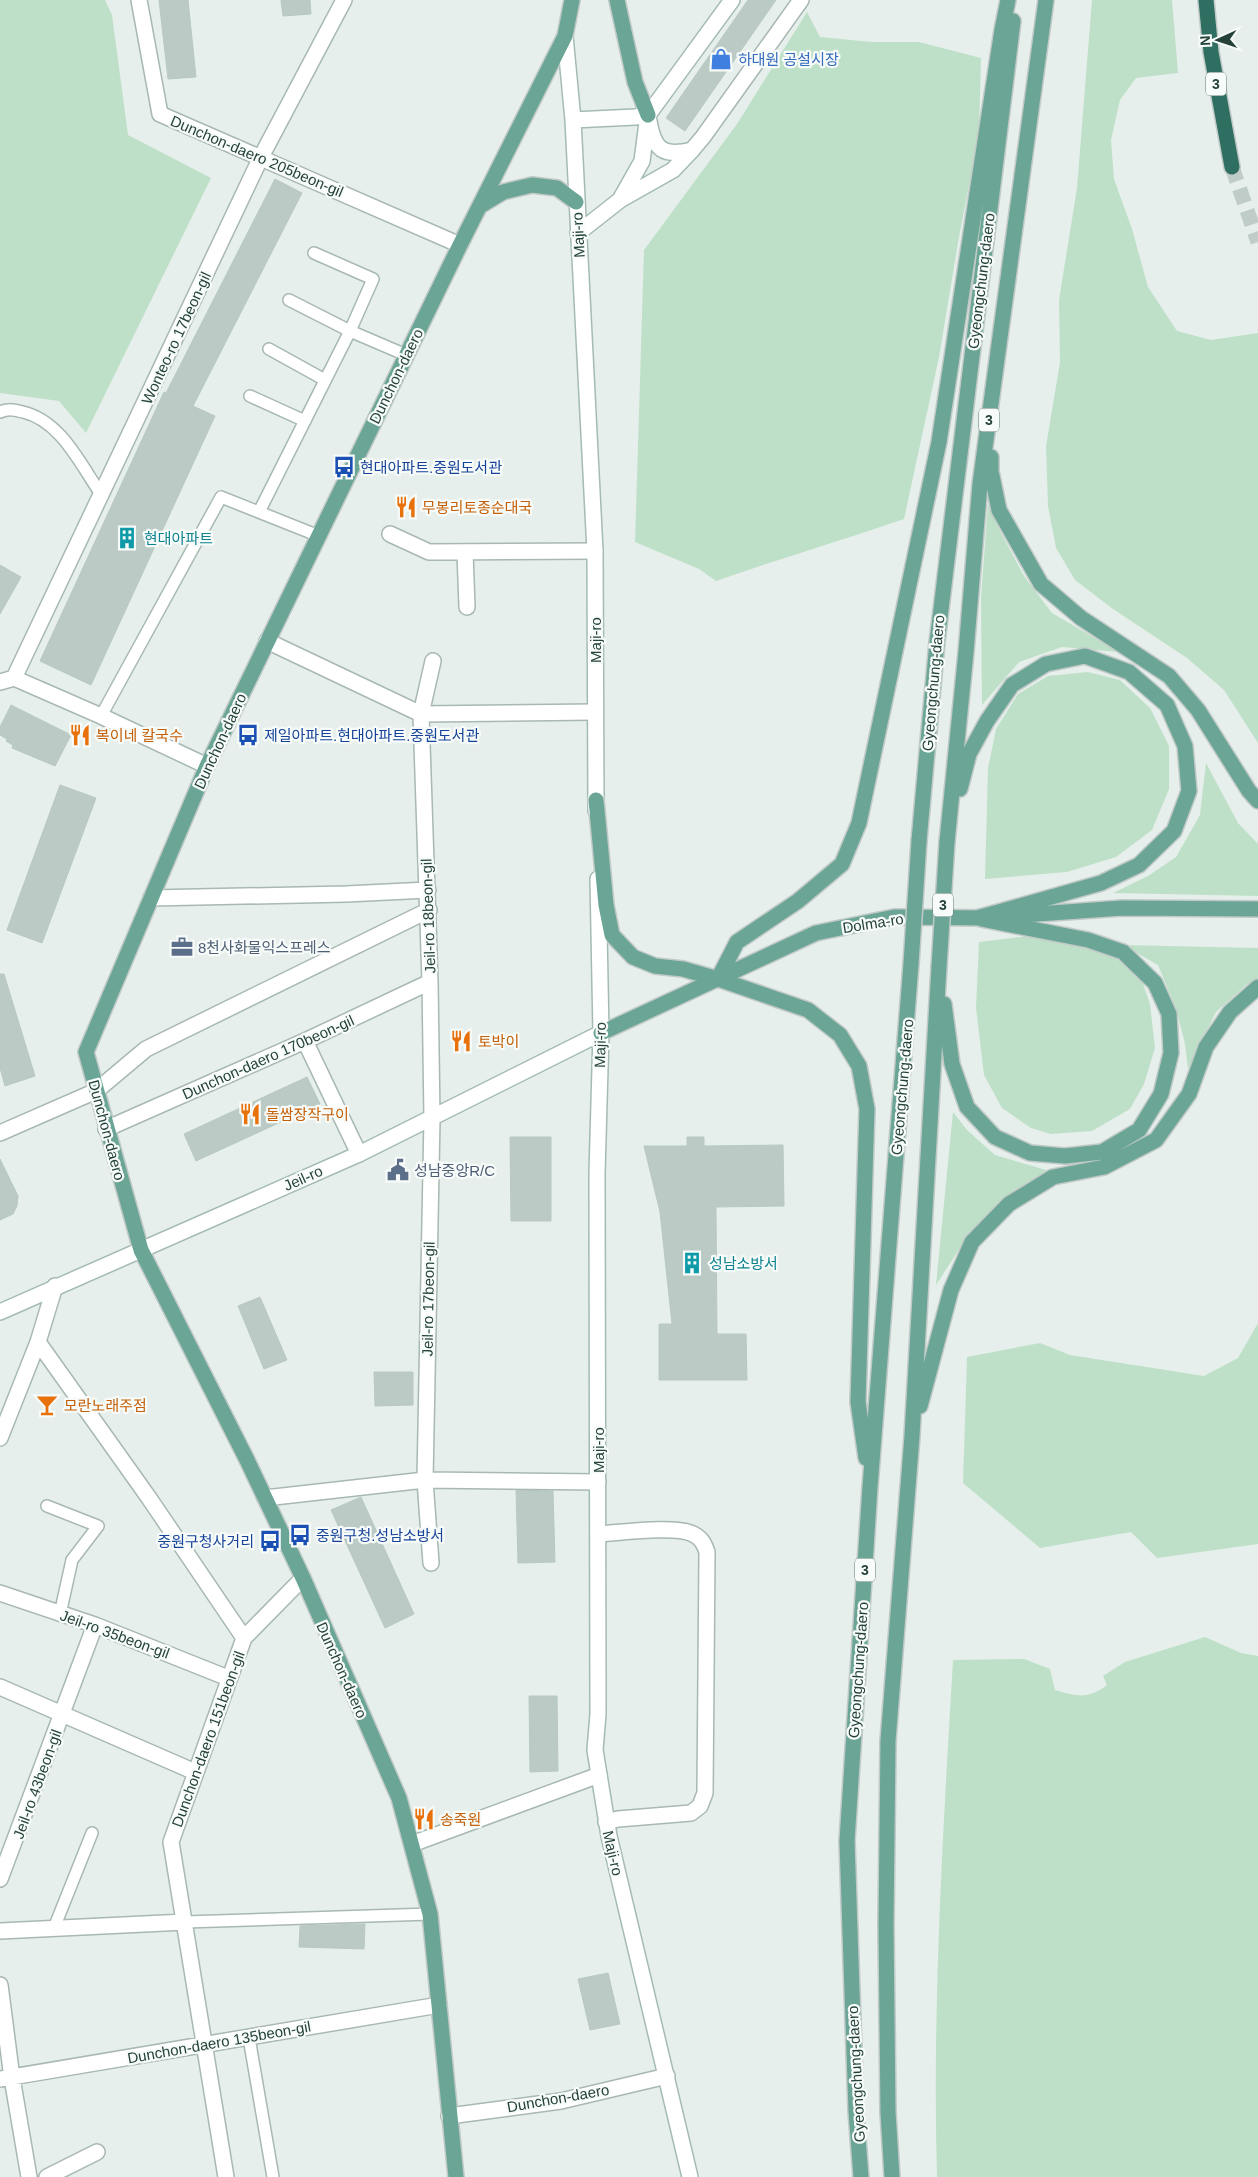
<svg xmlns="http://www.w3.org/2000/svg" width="1258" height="2177" font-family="Arial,'Noto Sans KR',sans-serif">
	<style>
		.green { fill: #bfe0c8 }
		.building { fill: #bbcac4; stroke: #b8c9c2 }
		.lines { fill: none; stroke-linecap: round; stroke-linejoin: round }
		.highway-tunnel { stroke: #bfccc8; stroke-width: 15; stroke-dasharray: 15 8; stroke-linecap: butt }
		.lane-casing { stroke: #a8b8b2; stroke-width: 14 }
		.street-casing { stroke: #a8b8b2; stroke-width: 18 }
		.secondary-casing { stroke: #a4bbb3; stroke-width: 18 }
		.primary-casing { stroke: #c2cac8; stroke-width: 18 }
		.highway-casing { stroke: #c2cac8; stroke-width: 18 }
		.lane { stroke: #fff; stroke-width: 11 }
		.street { stroke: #fff; stroke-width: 15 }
		.secondary { stroke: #fff; stroke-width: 15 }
		.primary { stroke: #6aa596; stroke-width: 15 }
		.highway { stroke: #2f6f62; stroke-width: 15 }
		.primary-bridge-casing { stroke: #c2cac8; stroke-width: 18; stroke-linecap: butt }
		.primary-bridge { stroke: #6aa596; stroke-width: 15 }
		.labels { text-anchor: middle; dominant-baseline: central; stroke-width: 4.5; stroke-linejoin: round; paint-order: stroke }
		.shield { fill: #f7fbf9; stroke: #637a73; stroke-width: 1 }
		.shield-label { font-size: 14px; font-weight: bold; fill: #24423a }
		.shop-label { font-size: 15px; fill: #366cbe; stroke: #f7fbf9; text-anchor: start }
		.street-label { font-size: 15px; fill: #24423a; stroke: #f7fbf9 }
		.transit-label { font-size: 15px; fill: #164399; stroke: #f7fbf9; text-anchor: start }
		.food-label { font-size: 15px; fill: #c56008; stroke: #f7fbf9; text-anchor: start }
		.culture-label { font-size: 15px; fill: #0d838f; stroke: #f7fbf9; text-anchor: start }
		.service-label { font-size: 15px; fill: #4e5e75; stroke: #f7fbf9; text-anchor: start }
	</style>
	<rect width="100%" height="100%" fill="#e6efeb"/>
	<path class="green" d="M0 0H105L112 15 128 135 211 178 86 433 59 401 0 393Z
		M1092 0H1172L1178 73 1136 78 1120 100 1111 140 1114 179 1132 229 1148 287 1177 331 1211 340 1258 333V743L1224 690 1187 658 1113 609 1075 580 1056 548 1048 506 1046 446 1060 362 1059 300 1077 188Z
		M807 12 820 37 871 42H919L981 58 979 134 959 237 939 357 904 519C841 541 778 559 716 581L699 569 635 542 644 250 737 124Z
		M988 504 999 529 1024 576 1052 613 1119 652 1062 647 1019 662 982 705 981 597Z
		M1088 672 1120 680 1150 708 1169 746V789L1152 830 1116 857 1067 872 985 879 988 768 996 729 1018 694 1048 676Z
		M1206 763 1238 823 1258 844V896L1113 893 1148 876 1176 857 1200 815Z
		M1038 935 1117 953 1141 978 1150 1004 1155 1048 1144 1084 1130 1109 1092 1131 1051 1134 1031 1128 1002 1108 984 1075 976 1008 979 942Z
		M1123 945 1258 948V979L1247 984 1216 1012 1188 1069 1185 1044 1176 1008 1158 965Z
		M953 1112 967 1130 995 1155 1053 1172 1003 1203 971 1231 936 1285Z
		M1258 1323V1544L1157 1558 1131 1532 1040 1548 963 1483 967 1357 1040 1343 1070 1355 1204 1376 1238 1358Z
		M1205 1637 1241 1653 1258 1656V2177H937C932 2004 943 1832 953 1660L1024 1659 1050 1669 1055 1690C1076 1696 1088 1700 1107 1685L1103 1676 1125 1662Z"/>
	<path class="building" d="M159 0H188L196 77 168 79Z
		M281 0H310L311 14 283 16Z
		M748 0H776L685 131 666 118Z
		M275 179 302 193 193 406 215 416 91 685 40 661 164 392 166 393Z
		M0 565 21 577 0 614Z
		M11 705 71 735 55 766 12 748 13 745 6 741 7 739 0 735V727Z
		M60 785 96 798 42 943 7 930Z
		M0 974H4L35 1076 5 1086 0 1068Z
		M307 1077 320 1104 196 1161 184 1134Z
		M510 1137H551V1221H511Z
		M687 1137H704V1146L783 1145 784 1206 716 1207 717 1334H746L747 1380H659V1324H672L660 1212 644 1146H687Z
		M0 1159 18 1196 17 1206 13 1214 0 1220Z
		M260 1297 287 1360 264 1369 238 1306Z
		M374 1372H413V1405L375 1406Z
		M516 1490 553 1491 555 1562 518 1563Z
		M361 1497 414 1614 385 1628 331 1510Z
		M529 1696H557L558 1771 530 1772Z
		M365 1924 364 1949 299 1947 300 1926Z
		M608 1973 620 2024 590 2030 578 1979Z"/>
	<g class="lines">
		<path class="highway-tunnel" d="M1232 167 1258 242"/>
		<g class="lane-casing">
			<path id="lane" d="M289 300 350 331 373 279 314 253
				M269 349 325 380
				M250 396 305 421
				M0 412C9 408 14 410 23 412 61 421 80 464 101 494
				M259 512 350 331 406 355
				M101 716 221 497 319 536
				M47 1506 98 1526 72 1560 60 1614
				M185 1922 430 1914
				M54 1928 92 1833
				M249 2038 273 2177"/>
		</g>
		<g class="street-casing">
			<path id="street" d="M139 0 160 114 460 245
				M692 150 703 137 801 0
				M390 534 429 552 595 551
				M465 552 467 607
				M267 641 421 714 595 712
				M14 678 261 157 344 0
				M0 682 14 678 101 716 207 766
				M151 898 346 894 428 890
				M305 1041 359 1154
				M106 1129 305 1041 430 982
				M0 1133 96 1091 146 1049 429 910
				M38 1342 149 1498 244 1638
				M0 1438 38 1342 55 1286
				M265 1498 425 1480 598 1482
				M598 1534C619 1533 675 1525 693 1534 701 1538 704 1543 707 1552L705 1793 700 1806 691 1813 618 1819 606 1822
				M431 1563 425 1480 432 1118 430 982 421 714 433 661
				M0 1593 95 1625 228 1678
				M0 1687 195 1772
				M412 1844 599 1775
				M0 1879 95 1625
				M0 1931 185 1922
				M0 1985 12 2078 29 2177
				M0 2079 439 2005
				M449 2116 561 2101 667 2076
				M47 2177 97 2152
				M226 2177 171 1842 244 1638 303 1578"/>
		</g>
		<g class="secondary-casing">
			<path id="secondary" d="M565 36 573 120 595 551 596 811
				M573 120 635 117 648 115 732 0
				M649 121C654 150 663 157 692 150
				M620 200 673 170 692 150
				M578 233 620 200 642 161 648 115
				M598 879 601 1033 597 1173 598 1714 595 1750 609 1836 690 2177
				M0 1312 359 1154 601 1033"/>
		</g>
		<g class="primary-casing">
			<path id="primary" d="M617 0 635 82 648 115
				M480 206 503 192 532 185 557 188 576 202
				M991 457V471L999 510 1041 584 1081 618 1169 676 1198 710 1249 791 1258 801
				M960 789 969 754 987 721 1012 685 1046 664 1085 656 1129 672 1167 705 1185 746 1189 791 1174 831 1139 865 1101 883 977 918
				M596 800 606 905 612 935 633 957 655 966 683 969 718 979 808 1010 840 1035 859 1066 867 1109 858 1402 866 1458
				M919 841 937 642 1013 21
				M947 842 966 652 980 484 1046 0
				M1010 916 1122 908 1258 909
				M718 979 737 942 798 901 842 864 859 823 939 442 1002 30 1008 0
				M944 1004 952 1064 967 1107 995 1137 1030 1153 1065 1156 1102 1152 1139 1130 1161 1094 1171 1053 1169 1014 1155 983 1123 952 1088 940 981 919
				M601 1033 816 933 894 917 987 918
				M920 1406 951 1290 972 1242 1009 1204 1053 1177 1104 1167 1156 1140 1189 1094 1206 1047 1230 1012 1258 987
				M456 2177 430 1914 399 1798 303 1578 247 1460 141 1250 86 1052 207 766 460 245 565 36 572 0
				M861 2177 856 2111 847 1841 870 1487 911 964
				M892 2177 888 2112 886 1925 888 1741 912 1436 939 967"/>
		</g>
		<g class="highway-casing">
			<path id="highway" d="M1206 0 1211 52 1232 167"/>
		</g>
		<use href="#lane" class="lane"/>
		<use href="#street" class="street"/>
		<use href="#secondary" class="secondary"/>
		<use href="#primary" class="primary"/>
		<use href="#highway" class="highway"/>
		<g class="primary-bridge-casing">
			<path id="primary-bridge" d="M911 964 919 841
				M939 967 947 842"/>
		</g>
		<use href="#primary-bridge" class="primary-bridge"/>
	</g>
	<defs>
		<g id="shop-bare" transform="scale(1.725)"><path d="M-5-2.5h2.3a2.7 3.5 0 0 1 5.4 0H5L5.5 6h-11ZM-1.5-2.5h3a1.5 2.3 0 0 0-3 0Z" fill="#3f7fe0" stroke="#f7fbf9" stroke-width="2.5" paint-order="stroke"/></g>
		<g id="bus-bare" transform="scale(1.725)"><path d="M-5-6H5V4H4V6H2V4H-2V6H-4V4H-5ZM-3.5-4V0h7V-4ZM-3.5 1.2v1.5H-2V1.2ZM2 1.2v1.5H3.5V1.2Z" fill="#1a4fb4" stroke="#f7fbf9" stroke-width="2.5" paint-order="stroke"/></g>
		<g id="restaurant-bare" transform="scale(1.725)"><path d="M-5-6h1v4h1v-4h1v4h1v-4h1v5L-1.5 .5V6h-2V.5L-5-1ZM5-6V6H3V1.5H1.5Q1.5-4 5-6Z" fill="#e8710a" stroke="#f7fbf9" stroke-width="2.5" paint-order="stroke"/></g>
		<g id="building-bare" transform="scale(1.725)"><path d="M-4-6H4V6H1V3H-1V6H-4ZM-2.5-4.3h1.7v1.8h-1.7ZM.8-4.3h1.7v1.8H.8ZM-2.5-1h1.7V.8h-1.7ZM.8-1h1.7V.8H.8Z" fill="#0f9aa8" stroke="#f7fbf9" stroke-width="2.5" paint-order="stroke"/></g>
		<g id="office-bare" transform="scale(1.725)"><path d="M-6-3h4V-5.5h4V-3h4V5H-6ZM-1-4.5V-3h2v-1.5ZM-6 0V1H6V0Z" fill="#5c6f8a" stroke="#f7fbf9" stroke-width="2.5" paint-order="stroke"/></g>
		<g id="civic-bare" transform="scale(1.725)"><path d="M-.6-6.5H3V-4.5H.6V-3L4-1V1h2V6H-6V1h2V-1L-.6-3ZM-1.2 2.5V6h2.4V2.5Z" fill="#5c6f8a" stroke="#f7fbf9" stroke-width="2.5" paint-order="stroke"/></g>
		<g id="bar-bare" transform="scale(1.725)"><path d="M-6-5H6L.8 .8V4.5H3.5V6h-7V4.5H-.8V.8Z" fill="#e8710a" stroke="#f7fbf9" stroke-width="2.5" paint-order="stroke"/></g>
	</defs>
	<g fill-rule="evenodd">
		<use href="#shop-bare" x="721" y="59"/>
		<use href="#bus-bare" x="344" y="467"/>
		<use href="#restaurant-bare" x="406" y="507"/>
		<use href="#building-bare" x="127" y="538"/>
		<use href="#restaurant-bare" x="80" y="735"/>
		<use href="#bus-bare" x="248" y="735"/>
		<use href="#office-bare" x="182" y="947"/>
		<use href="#restaurant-bare" x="461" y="1041"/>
		<use href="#restaurant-bare" x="250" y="1114"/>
		<use href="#civic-bare" x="398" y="1170"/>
		<use href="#building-bare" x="692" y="1263"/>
		<use href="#bar-bare" x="47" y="1405"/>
		<use href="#bus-bare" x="300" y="1535"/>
		<use href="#bus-bare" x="270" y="1541"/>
		<use href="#restaurant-bare" x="424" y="1819"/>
	</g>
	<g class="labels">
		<g class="shield">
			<rect x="1206" y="72.5" width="20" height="23" rx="4"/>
			<rect x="979" y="408.5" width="20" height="23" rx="4"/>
			<rect x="933" y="893.5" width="20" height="23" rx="4"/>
			<rect x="855" y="1558.5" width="20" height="23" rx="4"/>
		</g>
		<g class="shield-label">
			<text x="1216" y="84">3</text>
			<text x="989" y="420">3</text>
			<text x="943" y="905">3</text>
			<text x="865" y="1570">3</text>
		</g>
		<g class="shop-label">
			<text x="738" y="59">하대원 공설시장</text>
		</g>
		<g class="street-label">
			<text transform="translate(257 156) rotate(23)">Dunchon-daero 205beon-gil</text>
			<text transform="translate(578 235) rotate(-93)">Maji-ro</text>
			<text transform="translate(981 281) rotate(-83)">Gyeongchung-daero</text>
			<text transform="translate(176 338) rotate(-65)">Wonteo-ro 17beon-gil</text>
			<text transform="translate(396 376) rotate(-64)">Dunchon-daero</text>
			<text transform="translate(595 640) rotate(-90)">Maji-ro</text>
			<text transform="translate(933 683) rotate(-85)">Gyeongchung-daero</text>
			<text transform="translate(220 741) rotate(-65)">Dunchon-daero</text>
			<text transform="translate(428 916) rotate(-92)">Jeil-ro 18beon-gil</text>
			<text transform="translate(873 923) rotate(-9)">Dolma-ro</text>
			<text transform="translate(600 1045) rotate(-89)">Maji-ro</text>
			<text transform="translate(268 1057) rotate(-24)">Dunchon-daero 170beon-gil</text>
			<text transform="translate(902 1087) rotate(-85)">Gyeongchung-daero</text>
			<text transform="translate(107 1130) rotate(75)">Dunchon-daero</text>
			<text transform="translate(303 1178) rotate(-24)">Jeil-ro</text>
			<text transform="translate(428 1299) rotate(-89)">Jeil-ro 17beon-gil</text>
			<text transform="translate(598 1450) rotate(-90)">Maji-ro</text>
			<text transform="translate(115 1634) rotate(20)">Jeil-ro 35beon-gil</text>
			<text transform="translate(342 1670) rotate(66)">Dunchon-daero</text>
			<text transform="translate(858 1670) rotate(-86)">Gyeongchung-daero</text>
			<text transform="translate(208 1739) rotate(-70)">Dunchon-daero 151beon-gil</text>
			<text transform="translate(37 1784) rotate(-70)">Jeil-ro 43beon-gil</text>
			<text transform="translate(613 1853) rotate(77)">Maji-ro</text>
			<text transform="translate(219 2042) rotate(-10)">Dunchon-daero 135beon-gil</text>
			<text transform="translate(856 2074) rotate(-93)">Gyeongchung-daero</text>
			<text transform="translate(558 2098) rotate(-10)">Dunchon-daero</text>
		</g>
		<g class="transit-label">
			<text x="360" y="467">현대아파트.중원도서관</text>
			<text x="264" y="735">제일아파트.현대아파트.중원도서관</text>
			<text x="316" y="1535">중원구청.성남소방서</text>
			<text x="254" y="1541" text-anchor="end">중원구청사거리</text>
		</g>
		<g class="food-label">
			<text x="422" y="507">무봉리토종순대국</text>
			<text x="96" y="735">복이네 칼국수</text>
			<text x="478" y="1041">토박이</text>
			<text x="266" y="1114">돌쌈장작구이</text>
			<text x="64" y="1405">모란노래주점</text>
			<text x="440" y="1819">송죽원</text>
		</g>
		<g class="culture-label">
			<text x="144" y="538">현대아파트</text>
			<text x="709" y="1263">성남소방서</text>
		</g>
		<g class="service-label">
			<text x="198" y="947">8천사화물익스프레스</text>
			<text x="414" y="1170">성남중앙R/C</text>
		</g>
	</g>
	<g transform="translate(1218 40) rotate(267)" stroke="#f7fbf9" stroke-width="4" paint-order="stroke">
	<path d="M0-4L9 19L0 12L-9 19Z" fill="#24423a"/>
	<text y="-8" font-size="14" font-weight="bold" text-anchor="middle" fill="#24423a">N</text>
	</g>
</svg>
